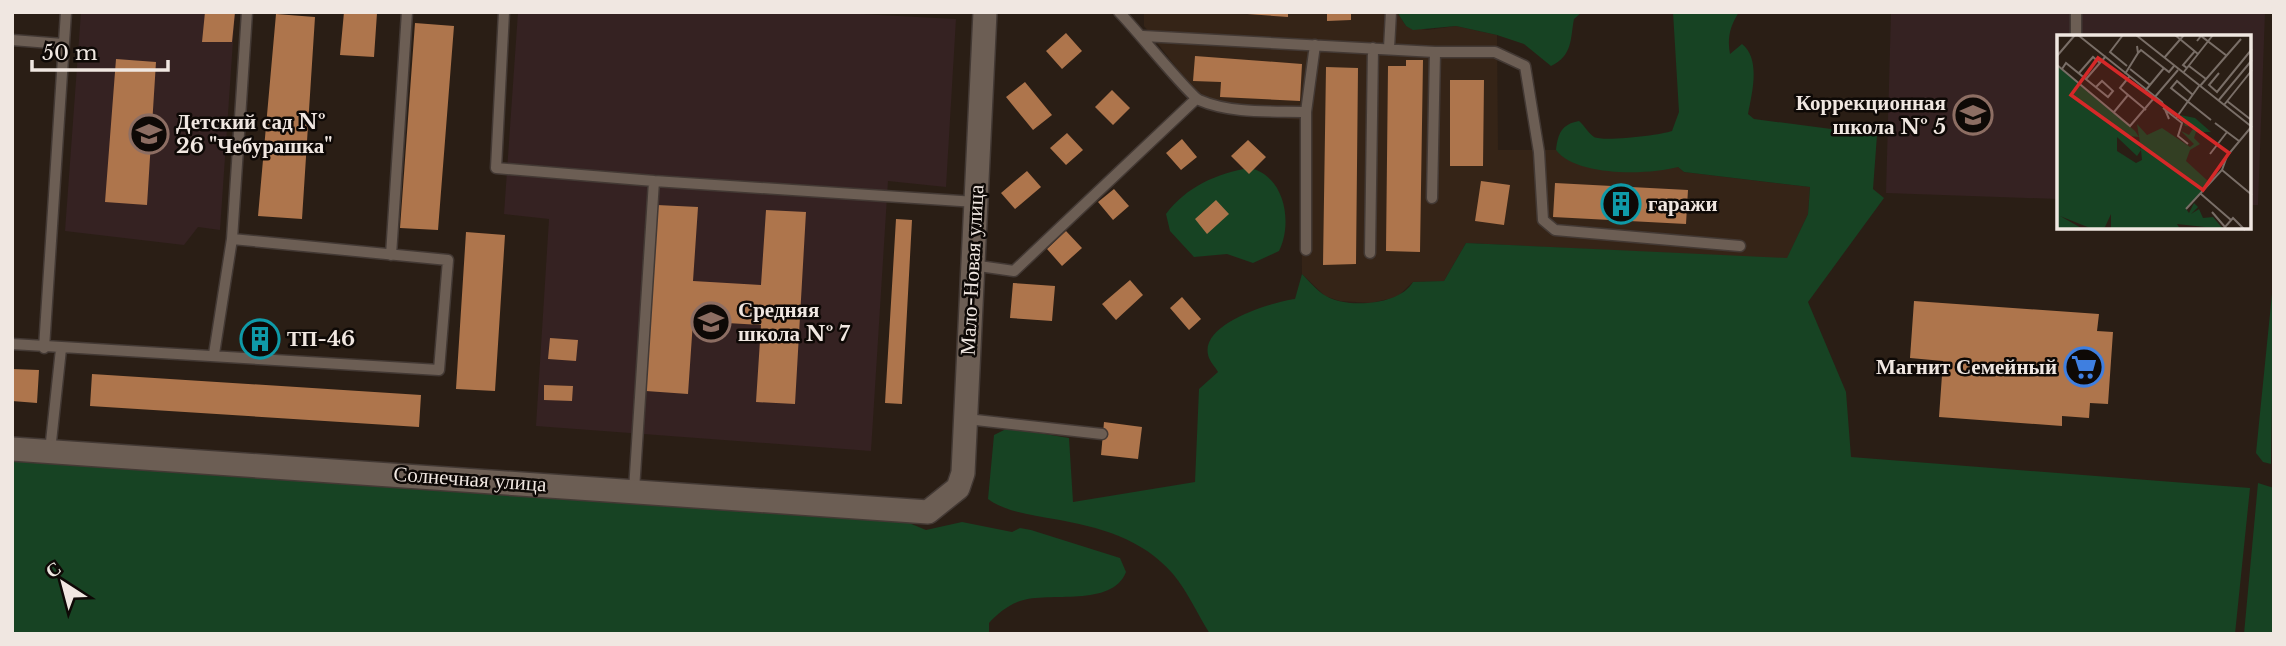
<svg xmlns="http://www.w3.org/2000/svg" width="2286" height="646" font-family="'Libre Baskerville',serif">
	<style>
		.built { fill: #352417 }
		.education { fill: #352222 }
		.green { fill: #174323 }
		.building { fill: #ae754c }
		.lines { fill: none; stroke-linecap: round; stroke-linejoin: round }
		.service-casing { stroke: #433934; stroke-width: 13 }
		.tertiary-casing { stroke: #433934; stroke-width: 26 }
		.service { stroke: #6c5e54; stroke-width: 10 }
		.tertiary { stroke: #6c5e54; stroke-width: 23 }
		.labels { text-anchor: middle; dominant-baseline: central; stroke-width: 5; stroke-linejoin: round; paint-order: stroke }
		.poi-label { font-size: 21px; font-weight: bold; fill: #f0e7e1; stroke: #0e0906; text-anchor: start }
		.street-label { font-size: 21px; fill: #f0e7e1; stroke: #0e0906 }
		.inset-road { fill: none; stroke: #796e67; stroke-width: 2 }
		.view { fill: #d62828; fill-opacity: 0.15; stroke: #d62828; stroke-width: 3.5 }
		.inset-edge { fill: none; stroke: #f0e7e1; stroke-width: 3.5 }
	</style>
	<rect width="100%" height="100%" fill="#2a1e15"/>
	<path class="built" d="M1144 12H1397L1406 26 1427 30 1456 26 1497 35 1498 150H1556L1678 167 1684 172 1810 187 1808 214 1787 259 1466 243 1444 281 1413 282 1397 297 1371 303 1340 301 1325 296 1302 274 1300 120 1230 114 1207 107 1144 26Z"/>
	<path class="education" d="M81 12H235L220 230 198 227 184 245 65 231Z
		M518 12H822L956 19 946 187 888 181 871 451 536 426 549 219 504 214Z
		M1891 12H2265L2258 205H2249V37H2058V199L1886 193Z"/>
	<path class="green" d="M1397 12H1582L1574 19C1570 40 1573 55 1551 66L1524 44 1497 35 1456 26 1413 30 1406 26Z
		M1673 12H1739C1730 26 1727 38 1730 54L1742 44C1761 59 1752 93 1748 114L1754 119 1877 135 1873 189 1884 198 1808 302 1846 392 1851 457 2250 488 2235 634H1210C1198 615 1188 592 1173 574 1142 538 1099 527 1054 519 1033 515 1005 512 988 499L994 435 1008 428 1069 438 1073 502 1195 482 1199 389 1218 372C1216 368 1211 363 1209 358 1196 324 1273 302 1295 299L1302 274C1309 281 1317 291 1326 296 1348 309 1400 305 1413 282L1444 281 1466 243 1787 258 1808 214 1810 187 1684 172 1678 167C1649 175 1576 177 1556 150 1558 133 1562 124 1579 121 1584 125 1589 134 1594 137 1604 142 1661 135 1672 131L1679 112Z
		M1250 168C1285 176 1293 223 1279 251L1253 263 1227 254 1194 257 1170 231 1166 214C1186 187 1217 173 1250 168Z
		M2274 274 2271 464 2263 462 2256 453Z
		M12 459 892 516 926 530 962 522 1012 532 1020 528 1031 530 1120 558 1126 572C1112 608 1049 591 1020 601 1008 605 997 614 989 623V634H12Z
		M2258 483 2274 488V634H2244Z"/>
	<path class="building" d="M205 12H235L232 42H202Z
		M344 12 377 13 374 57 340 55Z
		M1219 12H1288V17Z
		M1327 12H1351V20L1327 21Z
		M276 14 315 17 302 219 258 216Z
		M415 23 454 26 438 230 400 228Z
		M1066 33 1082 51 1062 69 1046 51Z
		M1195 56 1302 64 1300 101 1220 97 1221 82 1193 81Z
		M116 59 156 62 147 205 105 202Z
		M1406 60H1423L1420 252 1386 251 1388 66H1406Z
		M1326 67 1358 68 1356 264 1323 265Z
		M1450 80H1484L1483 166H1450Z
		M1025 82 1052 115 1033 130 1006 97Z
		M1112 90 1130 108 1113 125 1095 107Z
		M1067 133 1083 150 1066 165 1050 148Z
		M1182 139 1197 157 1181 170 1166 153Z
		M1248 140 1266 157 1249 174 1231 156Z
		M1027 171 1041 187 1015 209 1001 193Z
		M1481 181 1510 185 1504 225 1475 221Z
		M1555 183 1688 190 1686 224 1553 217Z
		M1114 189 1129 206 1113 220 1098 202Z
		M1216 200 1229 214 1207 234 1195 219Z
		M657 205 698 207 693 281 761 285 766 210 806 212 795 404 756 402 761 325 693 321 688 394 646 391Z
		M896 219 912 220 902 404 885 403Z
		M1066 231 1082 248 1062 266 1047 249Z
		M466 232 505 235 495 391 456 389Z
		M1130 280 1143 295 1116 320 1102 304Z
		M1013 283 1055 286 1052 321 1010 318Z
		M1182 297 1201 319 1189 330 1170 308Z
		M1914 301 2099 314 2097 331 2113 332 2108 404 2090 403 2089 418 2062 416V426L1939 417 1943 361 1910 358Z
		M245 330 276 331 275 348H244Z
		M550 338 578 340 576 361 548 359Z
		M12 369 39 370 37 403 12 401Z
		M92 374 421 395 419 427 90 406Z
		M544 385 573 386 572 401 544 400Z
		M1104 422 1142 427 1138 459 1101 455Z"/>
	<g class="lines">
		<g class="service-casing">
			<path id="service" d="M504 12 496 168 654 181
				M1119 12C1134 27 1189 95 1199 100 1231 114 1271 111 1306 112
				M1143 36 1435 52H1495L1525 66 1539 152 1543 220 1555 230 1740 246
				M2076 37V12
				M12 40 63 44
				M1389 48 1391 12
				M1432 198 1435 52
				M232 239 247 12
				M1306 250V112L1315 45
				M1370 253 1373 48
				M391 255 407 12
				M972 265 1014 271 1196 99
				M12 344 439 370 448 260 232 239 214 354
				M44 348 66 12
				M967 419 1102 434
				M50 451 61 349
				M634 490 654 181 976 202"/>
		</g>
		<g class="tertiary-casing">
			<path id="tertiary" d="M12 449 928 512 958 488 963 473 985 12"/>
		</g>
		<use href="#service" class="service"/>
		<use href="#tertiary" class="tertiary"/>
	</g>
	<defs>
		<g id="school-ring" transform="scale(2.0125)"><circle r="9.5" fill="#0e0906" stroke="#8d6e63" stroke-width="1.5"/><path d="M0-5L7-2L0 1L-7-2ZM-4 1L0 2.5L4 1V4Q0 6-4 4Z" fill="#8d6e63"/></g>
		<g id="building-ring" transform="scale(2.0125)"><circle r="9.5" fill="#0e0906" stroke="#0f9aa8" stroke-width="1.5"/><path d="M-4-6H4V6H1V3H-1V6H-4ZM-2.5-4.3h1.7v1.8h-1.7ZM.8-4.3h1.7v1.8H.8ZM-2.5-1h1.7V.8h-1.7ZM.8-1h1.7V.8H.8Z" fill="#0f9aa8"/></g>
		<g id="supermarket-ring" transform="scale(2.0125)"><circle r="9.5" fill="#0e0906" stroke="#3f7fe0" stroke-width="1.5"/><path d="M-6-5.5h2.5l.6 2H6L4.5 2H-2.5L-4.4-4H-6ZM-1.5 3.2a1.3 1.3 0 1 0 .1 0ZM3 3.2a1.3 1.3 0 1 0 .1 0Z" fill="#3f7fe0"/></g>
	</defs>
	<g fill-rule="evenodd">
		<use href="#school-ring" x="1973" y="115"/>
		<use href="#school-ring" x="149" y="134"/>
		<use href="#building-ring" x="1621" y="204"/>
		<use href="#school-ring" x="711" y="322"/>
		<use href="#building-ring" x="260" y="339"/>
		<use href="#supermarket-ring" x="2084" y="367"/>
	</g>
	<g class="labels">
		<g class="poi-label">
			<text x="1946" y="103" text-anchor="end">Коррекционная<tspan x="1946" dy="24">школа № 5</tspan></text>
			<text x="176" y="122">Детский сад №<tspan x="176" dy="24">26 "Чебурашка"</tspan></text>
			<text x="1648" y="204">гаражи</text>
			<text x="738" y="310">Средняя<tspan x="738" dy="24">школа № 7</tspan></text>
			<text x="287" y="339">ТП-46</text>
			<text x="2057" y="367" text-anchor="end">Магнит Семейный</text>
		</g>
		<g class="street-label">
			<text transform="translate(972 270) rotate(-87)">Мало-Новая улица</text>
			<text transform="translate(470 479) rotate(4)">Солнечная улица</text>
		</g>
	</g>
	<g transform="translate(2057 35)">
		<rect width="194" height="194" fill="#2a1e15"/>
		<path d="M0 31 78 96 82 102 72 101 84 114 80 89 90 100 105 93 133 112 137 109 124 96 132 100 137 92 128 91 123 80 138 83 154 97H139L137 103 143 109 133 115 129 126 152 147 129 174 132 178 137 168 141 172 134 179 142 174 146 183 156 182 166 194 120 189 123 194H54V179L48 192 38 195 3 181 26 194H0ZM60 102 80 121 84 115 85 125 79 128 60 116Z" fill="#174323" fill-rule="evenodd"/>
		<path class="inset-road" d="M21 0 105 67 112 84M66 0 53 17 70 31M79 0 195 92M118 0 141 19M140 6 144 1 170 21M81 18 84 15 112 37 117 31M0 21 18 0M107 23 127 0M0 30 73 91 121 35M132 31 149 44M130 33 126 30 138 16M5 34 9 28 51 62 56 56 45 46 39 52M73 34 93 50M22 38 36 22 43 28M126 38 156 0M162 38 152 50 160 57 195 14M68 39 81 18 80 11M29 44 49 21M143 51 184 4M88 56 107 33M71 60 63 53 72 42M136 60 120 46 114 53 154 85M161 66 195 25M170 66 193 84M167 70 195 35M106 73 125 88 121 101 131 109M57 77 71 60 89 75M119 83 142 51M158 88 182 106M153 119 170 97M165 135 195 160M144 159 174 185M129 174 165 135 170 121 195 91M155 177 168 192 176 183 188 195"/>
		<path class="view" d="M41 23 172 118 146 155 14 60Z"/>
		<rect width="194" height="194" class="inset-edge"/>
	</g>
	<rect width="2286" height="646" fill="none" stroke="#f0e7e1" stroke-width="28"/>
	<g transform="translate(63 583) rotate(324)" stroke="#0e0906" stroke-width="5" paint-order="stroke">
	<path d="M0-5L12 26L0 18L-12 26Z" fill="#f0e7e1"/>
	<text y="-10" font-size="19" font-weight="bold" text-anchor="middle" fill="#f0e7e1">С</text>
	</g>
	<path d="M32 60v10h136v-10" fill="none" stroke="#f0e7e1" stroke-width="3.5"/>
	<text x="42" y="60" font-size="21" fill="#f0e7e1" stroke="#0e0906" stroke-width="5" paint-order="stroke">50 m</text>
</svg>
